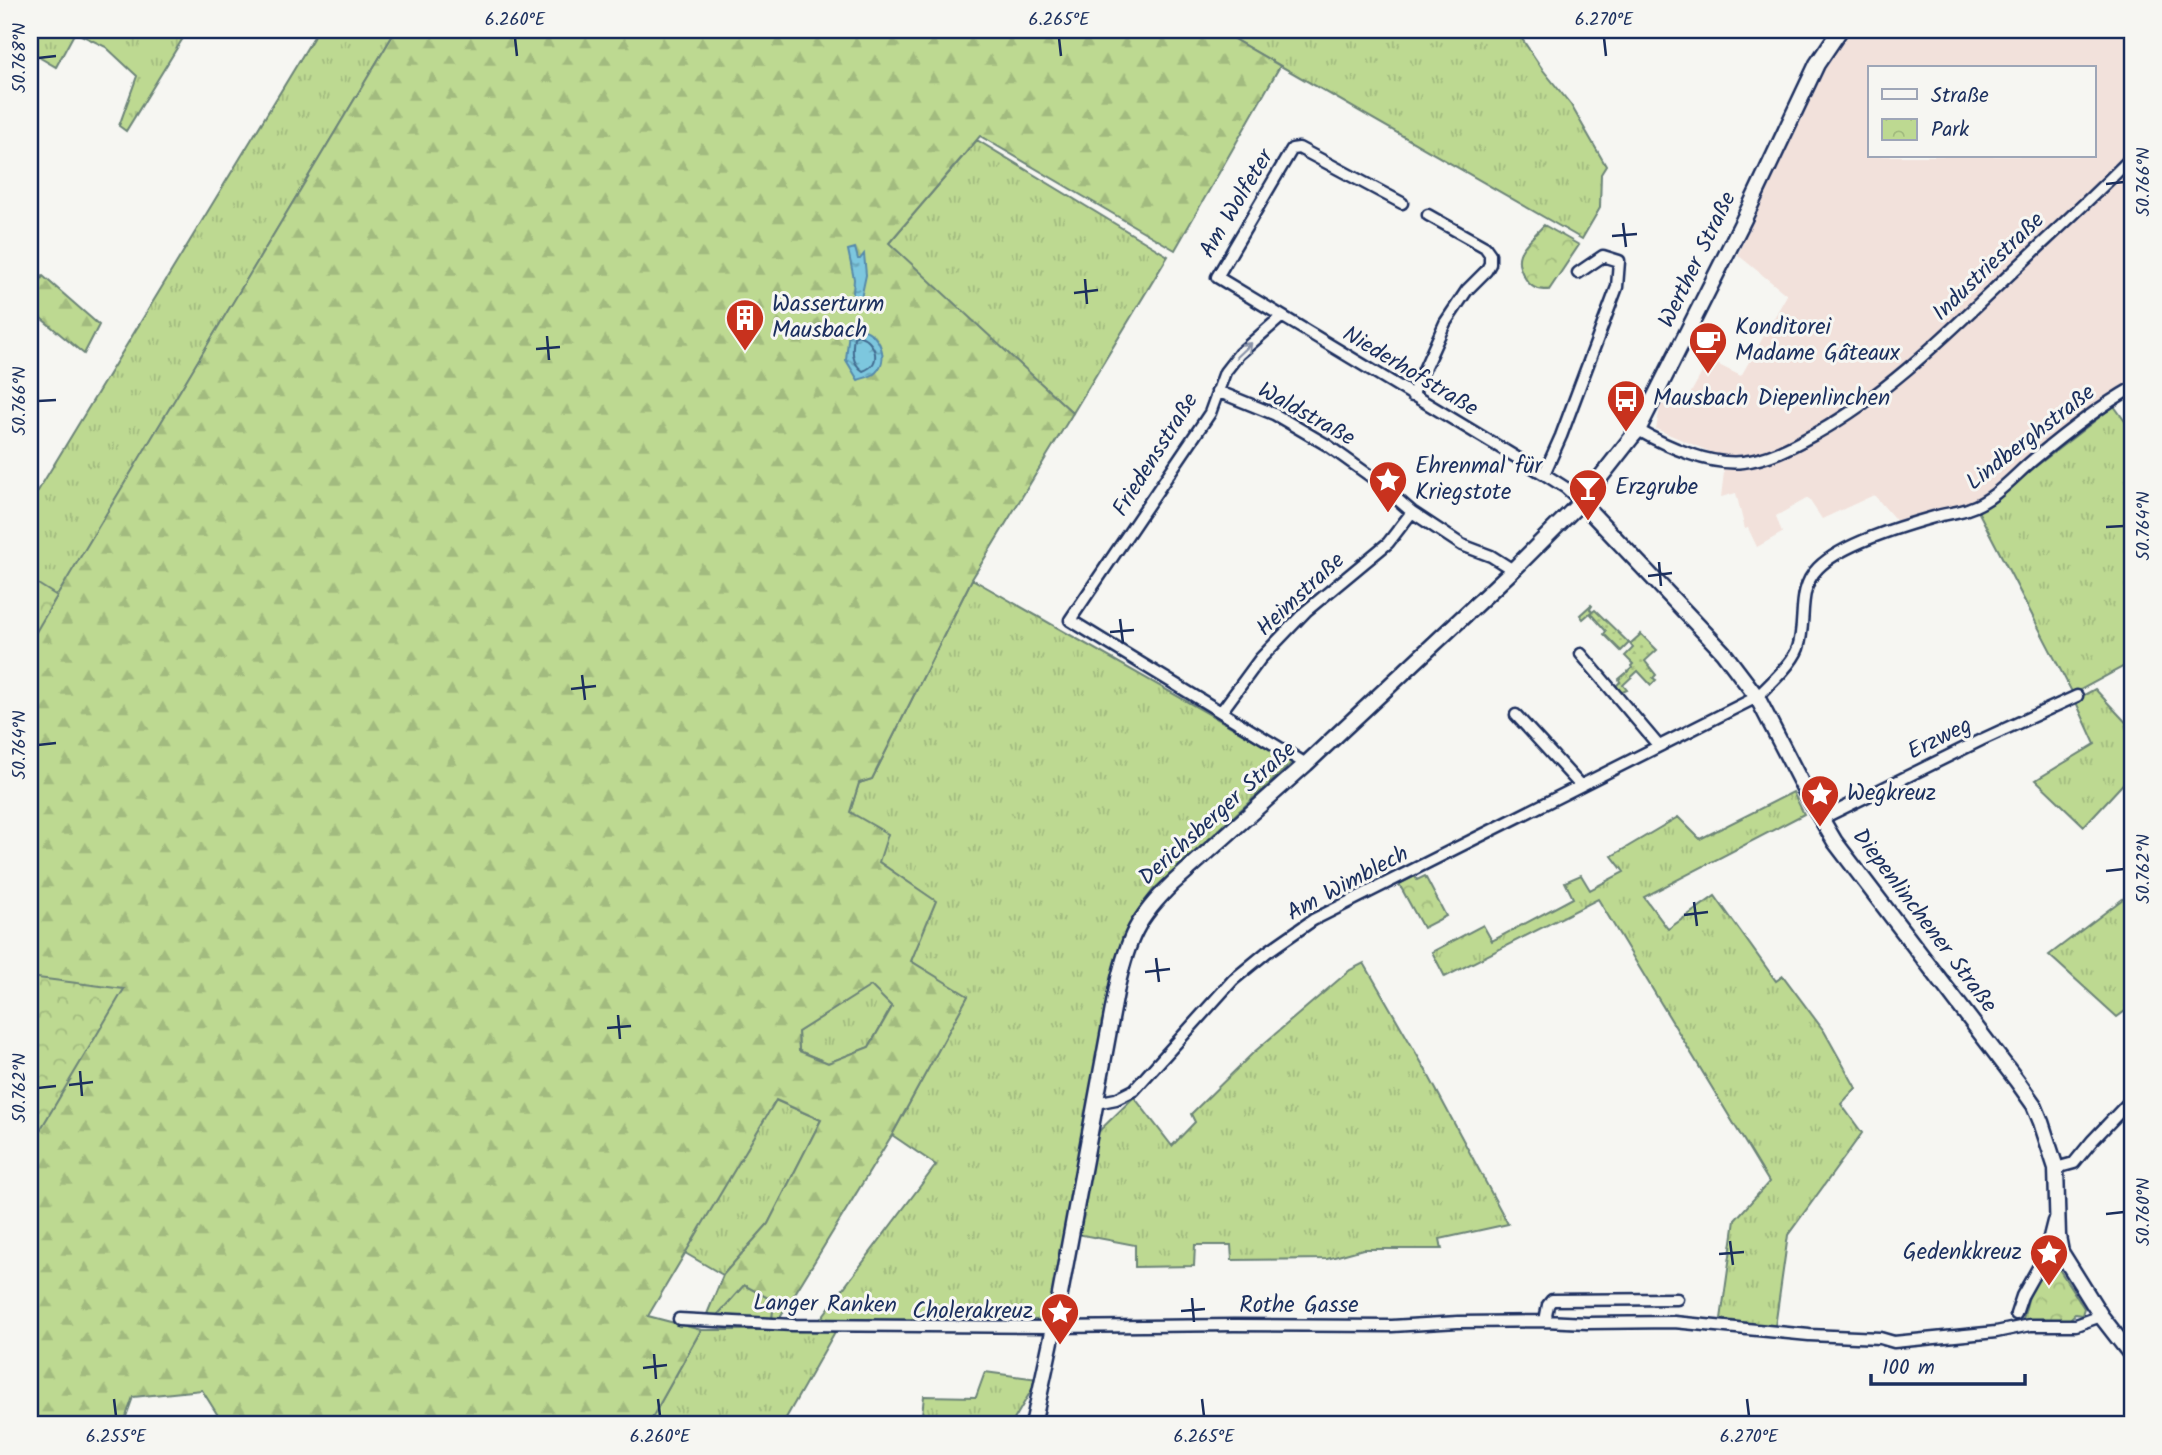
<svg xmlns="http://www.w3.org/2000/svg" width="2162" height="1455" font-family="Kalam,sans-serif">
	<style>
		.built { fill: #f2e1db; fill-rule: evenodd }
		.grass { fill: url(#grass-tufts); stroke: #6c8478; stroke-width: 2 }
		.forest { fill: url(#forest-firs); stroke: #6c8478; stroke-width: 2; fill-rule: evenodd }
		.park { fill: url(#park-crowns); stroke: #6c8478; stroke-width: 2 }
		.garden { fill: url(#garden-dots); stroke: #6c8478; stroke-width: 2 }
		.water { fill: url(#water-ripples); stroke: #568aab; stroke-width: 2 }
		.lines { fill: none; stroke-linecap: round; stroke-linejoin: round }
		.shore { stroke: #426c91; stroke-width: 2 }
		.street-casing { stroke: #1b2f5e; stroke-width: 15 }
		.secondary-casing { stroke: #1b2f5e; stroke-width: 19 }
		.street { stroke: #f6f6f2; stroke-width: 10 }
		.secondary { stroke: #f6f6f2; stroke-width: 14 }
		.oneway { stroke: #8892a8 }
		.ticks { fill: none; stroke: #1b2f5e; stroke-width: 2.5 }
		.labels { text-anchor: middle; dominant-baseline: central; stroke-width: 6; stroke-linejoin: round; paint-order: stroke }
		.street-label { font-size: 23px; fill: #1b2f5e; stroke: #f6f6f2 }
		.poi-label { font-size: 23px; fill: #1b2f5e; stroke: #f6f6f2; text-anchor: start }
		.neatline { fill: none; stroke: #1b2f5e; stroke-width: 2.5 }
		.ticks-label { font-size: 18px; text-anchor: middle; fill: #1b2f5e }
	</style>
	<defs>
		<pattern id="grass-tufts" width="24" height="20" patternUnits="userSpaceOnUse" patternTransform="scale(1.75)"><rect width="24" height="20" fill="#bdd991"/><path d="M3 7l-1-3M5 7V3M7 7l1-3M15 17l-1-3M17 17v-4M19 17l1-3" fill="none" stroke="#a2bb7f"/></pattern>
		<pattern id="forest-firs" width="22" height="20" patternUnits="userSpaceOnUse" patternTransform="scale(1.75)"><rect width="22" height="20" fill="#bdd991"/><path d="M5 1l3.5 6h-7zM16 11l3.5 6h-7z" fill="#a2bb7f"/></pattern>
		<pattern id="park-crowns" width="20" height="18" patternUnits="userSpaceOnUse" patternTransform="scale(1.75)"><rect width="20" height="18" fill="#bdd991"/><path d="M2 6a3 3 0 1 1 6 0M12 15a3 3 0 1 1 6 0" fill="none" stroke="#a2bb7f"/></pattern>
		<pattern id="garden-dots" width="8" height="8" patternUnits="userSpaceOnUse" patternTransform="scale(1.75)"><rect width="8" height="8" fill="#bdd991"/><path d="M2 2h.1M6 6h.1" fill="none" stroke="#a2bb7f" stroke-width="1.8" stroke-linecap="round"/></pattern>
		<pattern id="water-ripples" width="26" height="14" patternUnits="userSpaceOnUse" patternTransform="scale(1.75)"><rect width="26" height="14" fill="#7dc7de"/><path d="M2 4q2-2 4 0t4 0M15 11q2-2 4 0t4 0" fill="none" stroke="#66a2b7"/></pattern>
	</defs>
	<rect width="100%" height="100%" fill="#f6f6f2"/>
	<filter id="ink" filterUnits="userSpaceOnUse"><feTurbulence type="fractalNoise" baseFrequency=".0143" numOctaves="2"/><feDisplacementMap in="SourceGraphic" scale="14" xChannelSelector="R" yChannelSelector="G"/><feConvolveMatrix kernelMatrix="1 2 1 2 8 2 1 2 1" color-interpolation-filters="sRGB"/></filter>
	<g filter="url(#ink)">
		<path class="built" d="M1832 30H2132V364L2128 367 2132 374V381L2074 423 1973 502 1900 525 1874 495 1822 519 1808 498 1776 516 1782 533 1757 547 1748 528 1745 529 1736 493 1721 497 1724 472 1713 453 1656 429 1660 408 1667 396 1688 398 1709 360 1741 376 1787 295 1738 255 1810 63ZM1870 68H2094V156H1870Z"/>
		<path class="grass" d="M30 30H188L126 131 119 126 137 76 106 47 75 32 56 67 30 52Z
			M318 30H396L48 612 30 595V504Z
			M1218 30H1516L1543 70 1571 105 1606 166 1601 174 1600 208 1582 239Z
			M977 140 1168 256 1073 413 888 244Z
			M2114 406 2132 431V662L2073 694 1978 511Z
			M972 579 1293 762 1153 890 1137 912 1124 938 1048 1323 816 1325 936 1165 892 1135 967 997 911 961 935 901 879 862 850 812 859 783 872 779Z
			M2095 689 2132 729V774L2084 826 2036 780 2095 744 2075 700Z
			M1793 792 1804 814 1644 897 1668 929 1715 896 1776 981 1783 976 1824 1031 1856 1088 1841 1104 1862 1133 1788 1235 1775 1327 1721 1319 1735 1220 1769 1182 1598 899 1445 977 1432 952 1483 925 1492 941 1573 898 1565 882 1581 875 1590 890 1624 872 1612 856 1678 817 1700 839Z
			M2132 892V1006L2117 1017 2049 955Z
			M1364 963 1424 1067 1508 1224 1440 1239 1442 1249H1363L1327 1259 1232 1260 1231 1245H1195L1194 1266 1135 1267V1245L1077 1234 1098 1132 1134 1097 1172 1146 1195 1122 1191 1114 1253 1053 1350 970Z
			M871 985 892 1006 869 1047 828 1063 799 1051 798 1032Z
			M775 1100 821 1120 768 1224 723 1275 685 1253Z
			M744 1285 774 1301 772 1321 713 1320Z
			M701 1330H836L782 1425H648Z
			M985 1372 1038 1379 1011 1425H917L922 1415 924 1396 976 1397Z"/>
		<path class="forest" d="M396 30H1218L1280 66 1175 250 980 136 889 243 1073 413 972 579 872 779 859 783 850 812 888 834 879 862 936 901 911 961 968 996 892 1135 775 1326 772 1321 774 1301 744 1285 713 1320 705 1319 723 1275 768 1224 821 1120 776 1100 648 1316 701 1330 648 1425H224L202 1390 133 1397 123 1425H30V595L48 611ZM871 986 892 1007 869 1047 828 1063 799 1051 798 1032Z
			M43 276 99 325 84 354 30 309V300Z"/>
		<path class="park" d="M1544 225 1579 245 1549 290C1537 290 1531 288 1525 278 1509 253 1527 244 1544 225Z
			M30 579 57 596 30 642Z
			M1415 876 1417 880 1425 876 1446 916 1423 928 1399 884Z
			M30 977 124 989 30 1147Z
			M2050 1255 2084 1308 2082 1315 2075 1314 2070 1319H2023L2030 1292Z"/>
		<path class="garden" d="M1591 605 1592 606 1590 609 1592 612 1595 610 1629 643 1621 651 1604 634 1606 631 1590 613 1583 619 1580 615Z
			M1641 634 1657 650 1645 661 1656 675 1653 678 1656 680 1651 685 1638 671 1623 685 1627 690 1620 693 1615 687 1620 682 1619 679 1632 668 1631 666 1633 664 1625 656 1633 648 1630 644Z"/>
		<path class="water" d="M855 248 858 259H860L864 254 866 275 860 303 855 307 852 306 854 279 848 250Z
			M850 321H859L862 329C880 334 891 360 874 374 870 377 863 378 858 380L846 360Z"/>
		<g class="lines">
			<path class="shore" d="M858 335C875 340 884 364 863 371 851 363 852 350 854 337Z"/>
			<g class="street-casing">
				<path id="street" d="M1402 203 1299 148 1292 149 1217 277 1544 474 1566 488 1581 502
					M1281 317 1239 354 1225 372 1210 413 1070 620 1306 764
					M1217 391 1274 414 1327 445 1373 478 1412 512 1462 545 1491 556 1513 570
					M1412 396 1445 323 1467 290 1486 271 1490 264V254L1485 247 1428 215
					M1638 430C1666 446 1710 466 1743 462 1770 459 1793 446 1817 433 1890 392 1949 332 2009 275 2051 235 2093 197 2132 157
					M1544 474 1561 436 1617 287 1619 261 1603 256 1578 273
					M1581 654 1658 745
					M1221 712 1260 659 1306 611 1388 543 1412 512
					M1516 715 1580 785
					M1821 819 1981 740 2077 696
					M1096 1103 1116 1099 1134 1090 1233 980 1267 952 1313 920 1757 697C1769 685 1792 664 1798 648 1807 621 1796 590 1818 568 1841 544 1902 526 1934 517 1946 513 1959 513 1970 508 1994 500 2014 476 2033 460 2064 434 2097 408 2132 388
					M2056 1168 2074 1163 2092 1141 2132 1099
					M2016 1314 2022 1296 2044 1257 2053 1221
					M679 1319 793 1325 1054 1327 1234 1325 1392 1326 1458 1322 1545 1321 1587 1323 1674 1322 1809 1335 1880 1338 1894 1342 1996 1332 2030 1325H2076L2101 1316
					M1545 1321 1548 1305 1552 1300 1677 1299"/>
			</g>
			<g class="secondary-casing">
				<path id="secondary" d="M1581 502 1723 652 1757 697 1809 798 1835 842 2017 1081 2034 1105 2041 1122 2056 1168 2058 1236 2061 1252 2101 1316 2132 1356
					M1033 1425 1054 1327 1117 987C1128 938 1137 918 1173 883L1306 764 1513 570 1581 502 1632 437 1638 430 1744 219 1817 64 1840 30"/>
			</g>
			<use href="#street" class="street"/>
			<use href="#secondary" class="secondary"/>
		</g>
		<defs><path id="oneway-shaft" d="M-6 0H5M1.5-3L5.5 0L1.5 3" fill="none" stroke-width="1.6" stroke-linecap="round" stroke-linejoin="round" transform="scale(1.75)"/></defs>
		<use class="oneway" href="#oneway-shaft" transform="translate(1244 350) rotate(-44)"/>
	</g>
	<path class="ticks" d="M515 38 517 56M1059 38 1061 56M1604 38 1606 56M38 58 56 56M2106 184 2124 182M1623 223 1626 247M1612 236 1637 234M1085 279 1087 304M1074 293 1098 290M547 336 549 360M536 349 560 347M38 401 56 400M2106 527 2124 526M1659 562 1661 586M1648 576 1672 573M1120 619 1123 643M1110 632 1134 630M582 675 585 700M571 689 596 686M38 745 56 743M2106 871 2124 869M1694 902 1697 926M1684 915 1708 912M1156 958 1159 982M1145 972 1170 969M618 1015 620 1039M607 1028 631 1026M80 1071 82 1096M69 1085 93 1082M38 1088 56 1086M2106 1214 2124 1212M1730 1241 1733 1265M1719 1254 1744 1252M1192 1298 1194 1322M1181 1311 1205 1309M654 1354 656 1379M643 1368 667 1365M114 1399 116 1416M658 1399 660 1416M1202 1399 1204 1416M1747 1399 1749 1416"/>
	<defs>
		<g id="building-pin" transform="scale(2.0125)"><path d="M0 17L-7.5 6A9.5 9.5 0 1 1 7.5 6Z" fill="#c8321e" stroke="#f6f6f2"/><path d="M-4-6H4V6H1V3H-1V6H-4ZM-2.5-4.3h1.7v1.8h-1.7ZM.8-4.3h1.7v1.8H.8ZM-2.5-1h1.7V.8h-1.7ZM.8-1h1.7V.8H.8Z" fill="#fff"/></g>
		<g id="cafe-pin" transform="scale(2.0125)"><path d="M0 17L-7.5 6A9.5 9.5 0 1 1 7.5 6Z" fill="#c8321e" stroke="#f6f6f2"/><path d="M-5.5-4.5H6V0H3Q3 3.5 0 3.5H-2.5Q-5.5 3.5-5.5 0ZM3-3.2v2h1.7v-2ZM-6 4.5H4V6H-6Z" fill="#fff"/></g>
		<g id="bus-pin" transform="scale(2.0125)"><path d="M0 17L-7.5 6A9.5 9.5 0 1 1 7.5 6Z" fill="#c8321e" stroke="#f6f6f2"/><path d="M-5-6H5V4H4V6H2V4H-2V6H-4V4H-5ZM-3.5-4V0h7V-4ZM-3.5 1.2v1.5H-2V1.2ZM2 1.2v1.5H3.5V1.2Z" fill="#fff"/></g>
		<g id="sight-pin" transform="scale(2.0125)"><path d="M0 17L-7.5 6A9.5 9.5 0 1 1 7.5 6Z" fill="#c8321e" stroke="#f6f6f2"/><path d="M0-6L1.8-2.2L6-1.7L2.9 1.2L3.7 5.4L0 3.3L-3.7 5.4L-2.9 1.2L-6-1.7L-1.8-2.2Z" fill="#fff"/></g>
		<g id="bar-pin" transform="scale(2.0125)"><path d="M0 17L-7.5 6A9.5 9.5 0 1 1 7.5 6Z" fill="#c8321e" stroke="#f6f6f2"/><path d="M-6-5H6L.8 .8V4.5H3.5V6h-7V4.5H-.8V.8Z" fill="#fff"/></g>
	</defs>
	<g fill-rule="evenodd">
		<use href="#building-pin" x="745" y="318"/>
		<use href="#cafe-pin" x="1708" y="341"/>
		<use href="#bus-pin" x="1626" y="399"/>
		<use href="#sight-pin" x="1388" y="480"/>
		<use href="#bar-pin" x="1588" y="488"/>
		<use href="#sight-pin" x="1820" y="794"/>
		<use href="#sight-pin" x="2049" y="1253"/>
		<use href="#sight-pin" x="1060" y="1312"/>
	</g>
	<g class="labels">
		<g class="street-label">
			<text transform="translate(1237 204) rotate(-59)">Am Wolfeter</text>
			<text transform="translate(1698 260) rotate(-64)">Werther Straße</text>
			<text transform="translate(1989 267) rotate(-44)">Industriestraße</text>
			<text transform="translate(1410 372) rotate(31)">Niederhofstraße</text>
			<text transform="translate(1306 415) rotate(29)">Waldstraße</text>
			<text transform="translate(2031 438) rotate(-38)">Lindberghstraße</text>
			<text transform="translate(1156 455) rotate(-58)">Friedensstraße</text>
			<text transform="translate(1301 595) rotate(-43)">Heimstraße</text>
			<text transform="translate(1940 739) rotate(-26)">Erzweg</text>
			<text transform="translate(1218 814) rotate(-42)">Derichsberger Straße</text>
			<text transform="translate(1348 884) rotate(-28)">Am Wimblech</text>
			<text transform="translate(1924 921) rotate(53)">Diepenlinchener Straße</text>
			<text transform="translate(825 1305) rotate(1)">Langer Ranken</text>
			<text x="1299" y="1306">Rothe Gasse</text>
		</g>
		<g class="poi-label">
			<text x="772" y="305">Wasserturm<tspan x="772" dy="26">Mausbach</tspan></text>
			<text x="1735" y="328">Konditorei<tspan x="1735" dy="26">Madame Gâteaux</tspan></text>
			<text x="1653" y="399">Mausbach Diepenlinchen</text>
			<text x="1415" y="467">Ehrenmal für<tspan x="1415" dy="26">Kriegstote</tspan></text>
			<text x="1615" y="488">Erzgrube</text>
			<text x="1847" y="794">Wegkreuz</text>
			<text x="2022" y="1253" text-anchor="end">Gedenkkreuz</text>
			<text x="1033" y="1312" text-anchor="end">Cholerakreuz</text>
		</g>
	</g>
	<rect width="2162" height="1455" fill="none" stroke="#f6f6f2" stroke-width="77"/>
	<rect x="1868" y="66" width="228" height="91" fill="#f6f6f2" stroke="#9ea6b7" stroke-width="2"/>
	<rect x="1882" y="89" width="35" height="10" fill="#f6f6f2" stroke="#9ea6b7" stroke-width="2"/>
	<text x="1931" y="102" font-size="21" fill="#1b2f5e">Straße</text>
	<rect x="1882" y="119" width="35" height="21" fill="url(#park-crowns)" stroke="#9ea6b7" stroke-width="2"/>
	<text x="1931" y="136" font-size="21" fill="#1b2f5e">Park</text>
	<path d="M1871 1374v10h154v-10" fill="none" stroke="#1b2f5e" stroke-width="3.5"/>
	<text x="1882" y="1374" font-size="21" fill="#1b2f5e" stroke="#f6f6f2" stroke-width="5" paint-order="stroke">100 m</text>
	<rect x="38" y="38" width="2086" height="1378" class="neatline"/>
	<g class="ticks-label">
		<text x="515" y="25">6.260°E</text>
		<text x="1059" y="25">6.265°E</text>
		<text x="1604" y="25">6.270°E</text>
		<text transform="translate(19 58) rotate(-90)" y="6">50.768°N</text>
		<text transform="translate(2143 182) rotate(-90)" y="6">50.766°N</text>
		<text transform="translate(19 401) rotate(-90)" y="6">50.766°N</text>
		<text transform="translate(2143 526) rotate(-90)" y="6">50.764°N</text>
		<text transform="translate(19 745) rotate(-90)" y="6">50.764°N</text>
		<text transform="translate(2143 869) rotate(-90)" y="6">50.762°N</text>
		<text transform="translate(19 1088) rotate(-90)" y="6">50.762°N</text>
		<text transform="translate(2143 1212) rotate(-90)" y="6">50.760°N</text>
		<text x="116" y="1442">6.255°E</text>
		<text x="660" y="1442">6.260°E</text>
		<text x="1204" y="1442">6.265°E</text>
		<text x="1749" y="1442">6.270°E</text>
	</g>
</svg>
